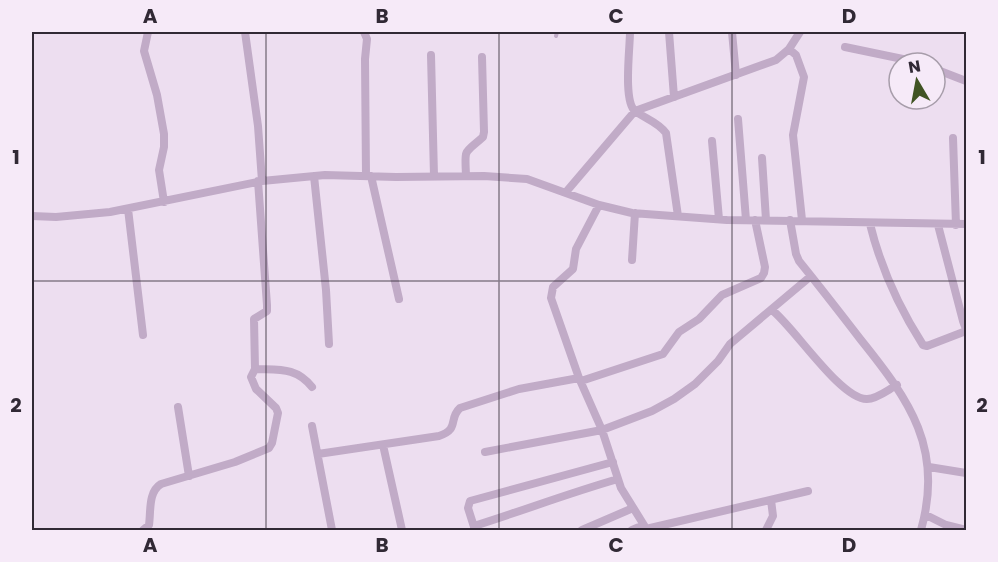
<svg xmlns="http://www.w3.org/2000/svg" width="998" height="562" font-family="Poppins,sans-serif">
	<style>
		.lines { fill: none; stroke-linecap: round; stroke-linejoin: round }
		.lane { stroke: #c1abc7; stroke-width: 4 }
		.street { stroke: #c1abc7; stroke-width: 8 }
		.grid { fill: none; stroke: #312935; stroke-width: 1.5; stroke-opacity: 0.55 }
		.neatline { fill: none; stroke: #312935; stroke-width: 2 }
		.grid-label { font-size: 20px; text-anchor: middle; font-weight: bold; fill: #312935 }
	</style>
	<rect width="100%" height="100%" fill="#eddef0"/>
	<g class="lines">
		<path class="lane" d="M556 36 557 32"/>
		<path class="street" d="M148 32 144 51 157 95 164 134V147L159 170 164 202
			M245 32 258 126 262 181
			M364 32 367 39 365 59 366 176
			M630 32C630 48 623 101 635 111 646 119 658 122 666 133L678 216
			M669 32 674 97
			M732 32 736 75
			M845 47 922 63
			M789 49 796 55 804 77 793 135 802 220
			M431 55 434 176
			M935 69 966 81
			M738 119 746 220
			M953 138 956 225
			M712 141 719 219
			M762 158 766 220
			M314 176 326 290 329 344
			M371 176 399 299
			M466 176C465 147 463 155 483 137L484 132 482 57
			M566 192 635 111 776 60 789 49 800 32
			M599 205 576 249 573 269 553 287 551 298 579 378 602 430 621 488 647 530
			M128 209 143 335
			M32 216 56 217 110 212 262 181 325 175 396 177 484 176 527 179 599 205 632 213 727 220 966 224
			M790 220 796 254 799 261C820 287 841 314 861 340 910 401 944 449 921 530
			M870 224C881 269 898 306 923 345L927 346 966 331
			M938 225 963 321 966 329
			M632 260 635 213
			M772 310C794 327 841 400 867 399 877 399 889 389 897 385
			M255 369C280 370 296 367 312 387
			M581 381 663 354 679 332 699 319 722 295 761 278 764 273 765 267 755 220
			M178 407 189 476
			M312 426 332 530
			M383 445 402 530
			M485 452 602 430 652 411 674 399 695 384 718 361 730 344 811 276
			M318 454 439 436C460 429 448 419 460 408L519 389 579 378
			M929 467 966 473
			M926 515 946 525 966 530
			M474 526C522 511 569 493 618 479
			M646 529 808 491
			M143 530 149 525C151 511 148 492 161 484L235 462 269 448 272 443 278 413 276 408 256 389 251 377 255 369 254 319 267 311V305L258 181
			M475 530 468 508 470 501 613 462
			M582 530 633 508
			M632 530 644 525
			M766 530 773 516 771 500"/>
	</g>
	<path class="grid" d="M266 32V530M499 32V530M732 32V530M32 281H966"/>
	<rect width="998" height="562" fill="none" stroke="#f6eaf8" stroke-width="66"/>
	<g transform="translate(917 81) rotate(350)"><circle r="28" fill="#f6eaf8" stroke="#a79daa" stroke-width="1.5"/>
	<path d="M0-4.5L10 22L0 15L-10 22Z" fill="#405323"/>
	<text y="-9" font-size="16" font-weight="bold" text-anchor="middle" fill="#312935">N</text>
	</g>
	<rect x="33" y="33" width="932" height="496" class="neatline"/>
	<g class="grid-label">
		<text x="150" y="23">A</text>
		<text x="382" y="23">B</text>
		<text x="616" y="23">C</text>
		<text x="849" y="23">D</text>
		<text x="16" y="164">1</text>
		<text x="982" y="164">1</text>
		<text x="16" y="412">2</text>
		<text x="982" y="412">2</text>
		<text x="150" y="552">A</text>
		<text x="382" y="552">B</text>
		<text x="616" y="552">C</text>
		<text x="849" y="552">D</text>
	</g>
</svg>
